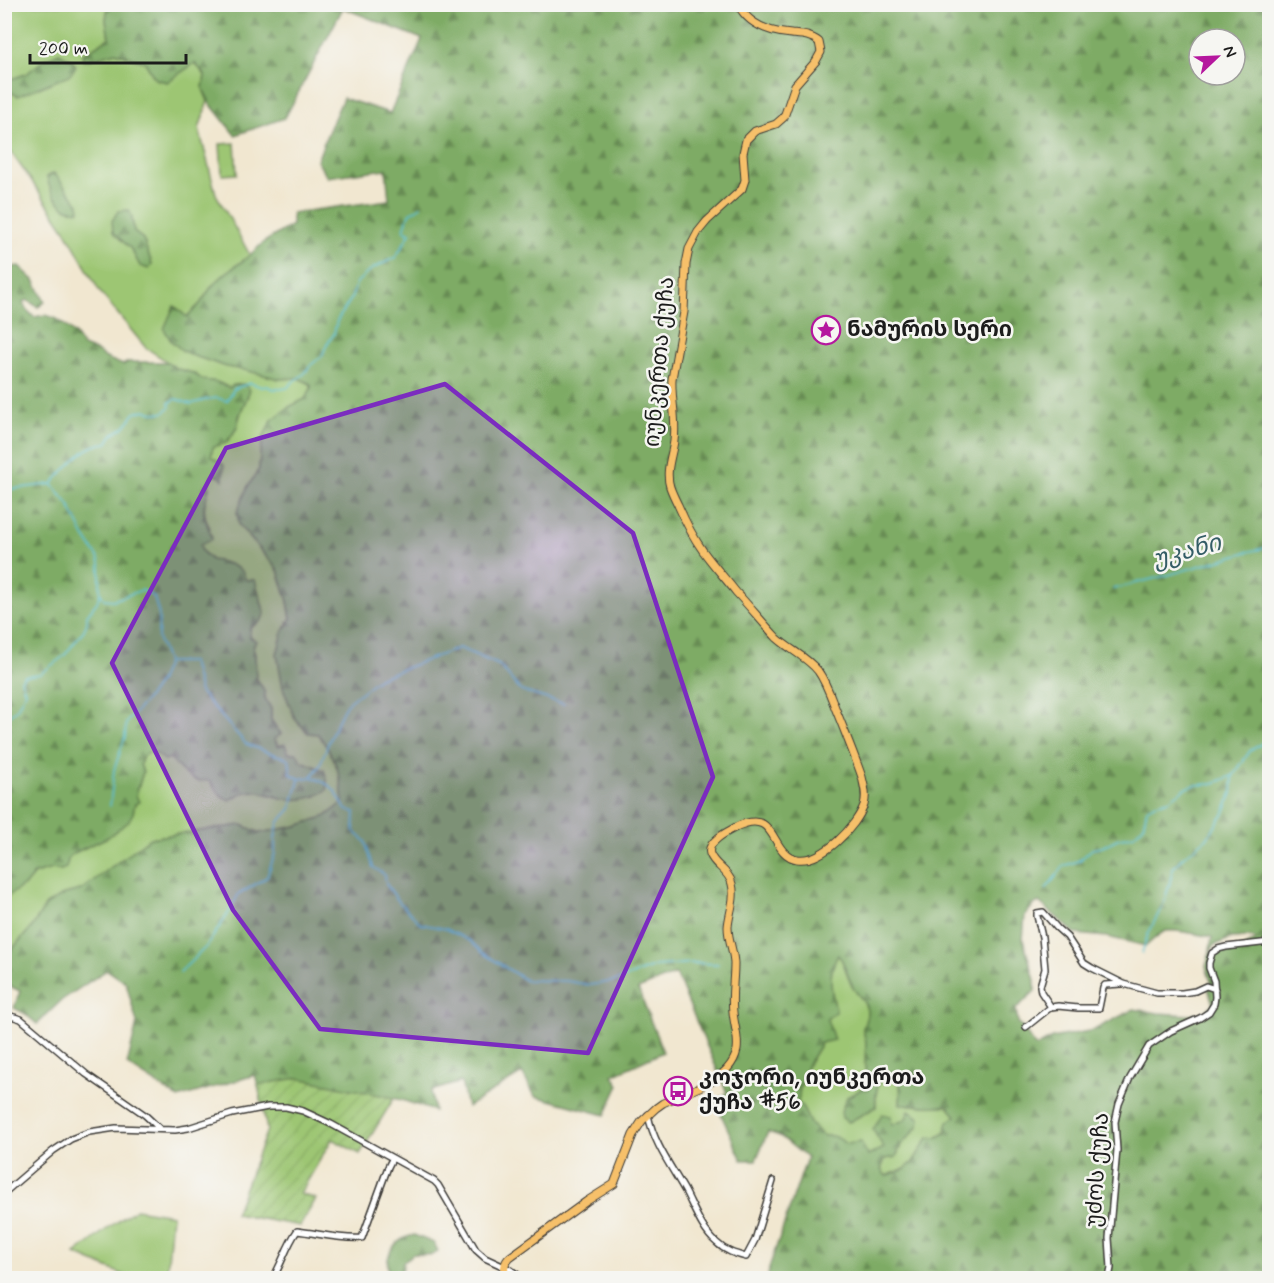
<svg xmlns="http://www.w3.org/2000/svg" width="1274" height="1283" font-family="Mynerve,'Noto Sans Georgian',sans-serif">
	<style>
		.grass { fill: #9dc673; stroke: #5c7148; stroke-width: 1.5; fill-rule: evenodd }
		.forest { fill: url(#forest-firs); stroke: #4d6440; stroke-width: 1.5; fill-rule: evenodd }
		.garden { fill: url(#garden-furrows); stroke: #5c7148; stroke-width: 1.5 }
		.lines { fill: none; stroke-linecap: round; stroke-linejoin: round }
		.stream { stroke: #57bfd4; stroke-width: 1.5 }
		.minor-casing { stroke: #3c3a37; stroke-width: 8 }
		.major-casing { stroke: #3c3a37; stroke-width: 9 }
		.minor { stroke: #fff; stroke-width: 5 }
		.major { stroke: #f6c06b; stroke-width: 7 }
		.marked { fill: #7b2cbf; fill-opacity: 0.2; stroke: #7b2cbf; stroke-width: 4.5; stroke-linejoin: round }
		.labels { text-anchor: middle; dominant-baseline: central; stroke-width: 5; stroke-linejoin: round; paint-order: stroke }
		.poi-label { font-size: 22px; font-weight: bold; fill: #1c1c1c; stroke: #f6f6f2; text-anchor: start }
		.street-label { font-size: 22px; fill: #1c1c1c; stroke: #f6f6f2 }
		.water-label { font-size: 24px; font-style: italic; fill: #345d66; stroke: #f6f6f2 }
	</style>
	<defs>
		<pattern id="forest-firs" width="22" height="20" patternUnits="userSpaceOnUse" patternTransform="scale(1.5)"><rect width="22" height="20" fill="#7eab65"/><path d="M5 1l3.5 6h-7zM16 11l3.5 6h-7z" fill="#668a52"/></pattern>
		<pattern id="garden-furrows" width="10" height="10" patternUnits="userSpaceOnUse" patternTransform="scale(1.5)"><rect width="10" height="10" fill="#9dc673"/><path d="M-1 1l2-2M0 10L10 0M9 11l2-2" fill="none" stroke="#87aa63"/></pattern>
	</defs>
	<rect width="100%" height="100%" fill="#f6f6f2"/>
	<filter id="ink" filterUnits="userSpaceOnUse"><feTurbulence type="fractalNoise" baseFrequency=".0167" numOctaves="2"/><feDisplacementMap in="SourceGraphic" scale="12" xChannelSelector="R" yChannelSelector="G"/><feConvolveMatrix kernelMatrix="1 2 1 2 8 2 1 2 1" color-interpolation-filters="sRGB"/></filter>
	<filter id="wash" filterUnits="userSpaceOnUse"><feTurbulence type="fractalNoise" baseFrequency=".008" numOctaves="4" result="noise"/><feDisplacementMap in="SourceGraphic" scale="24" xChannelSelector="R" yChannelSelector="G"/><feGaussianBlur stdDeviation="1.35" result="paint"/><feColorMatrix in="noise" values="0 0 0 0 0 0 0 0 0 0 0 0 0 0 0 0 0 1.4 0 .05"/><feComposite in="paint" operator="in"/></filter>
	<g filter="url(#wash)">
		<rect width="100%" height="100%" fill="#f1e7d0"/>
		<path class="grass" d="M5 5H108L106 20 109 38 82 55 115 52 145 62 155 79 167 82 195 63 205 75 203 89 208 101 199 129 216 194 250 255 226 273 212 286 200 304 186 317 175 306 194 356 227 367 245 370 279 379 298 378 311 384V389L305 399 289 407 260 455 259 469 247 488 239 525 278 570 288 601 291 618 283 632 318 734 330 751 338 768 342 785 343 803 326 817 297 826 260 833 242 825 150 838 81 890 65 894 46 905 32 927 5 957V898L26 884 34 874 52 869 61 870 69 857 74 853 96 842 133 813 136 795 143 772 140 764 143 756 150 752 157 754 165 760 170 758 181 770 210 781 222 797 230 800 245 792 253 790 284 799 317 796 316 766C300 762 282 753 274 738L281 734 271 720V709L265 698 264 690 256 678 255 655 250 637V628L261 621 262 604 259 595 246 580 219 561H211L202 551 200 545 210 528C204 518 203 508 206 497 208 491 210 489 209 482L212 476 218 475 223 479 211 456 213 446C217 445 224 445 227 442 240 430 238 411 248 397L217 382 203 380 193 373 178 369 145 347 100 292 65 230 40 193 5 144ZM26 74 70 75 39 88 5 81ZM118 211H129L132 218 134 232 143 239 152 264 140 266 131 249 113 232Z
			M235 143 237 174 222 175 220 144Z
			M838 954C845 963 846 974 851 984 855 994 866 999 867 1011 868 1018 864 1023 863 1029 863 1034 866 1038 866 1043 865 1057 865 1070 866 1084L857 1092 847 1097 849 1122 876 1107C875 1088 877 1081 893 1071 902 1080 901 1092 900 1104 913 1104 936 1109 947 1105L956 1116 948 1122 945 1133 937 1138H928L914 1162 905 1169 885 1176 881 1169 885 1159 896 1157 901 1145 919 1126 905 1120 892 1125 885 1148 868 1156 837 1138 824 1137 811 1125 801 1105 798 1103 800 1087 803 1082 807 1066 821 1043 826 1019 836 1011C831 991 827 973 838 954Z
			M136 1209 172 1215 167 1272 155 1274 150 1278H131L75 1254 108 1228Z"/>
		<path class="forest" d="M108 5H1269V1278H768L769 1268 807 1158 780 1136 768 1132 756 1160H742L715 1101 727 1093 676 974 638 989 663 1052 613 1075 619 1085 605 1115 535 1096 522 1073 467 1107 461 1082 431 1091 434 1111 402 1100 298 1078 258 1085 255 1075 178 1098 127 1065 137 1023 126 983 107 970 62 1000 37 1024 24 1013 14 1008 20 991 5 984 8 971 5 966V957L32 927 46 905 65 894 81 890 150 838 242 825 260 833 297 826 326 816 343 803C341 773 336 759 318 734L308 733 295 719 283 688 277 654 283 632 291 618 288 601 278 570 239 525 237 512 247 488 259 469 260 455 263 438 271 421 289 407 305 399 311 389V384L298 378 279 379 245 370 227 367 194 356 183 351 171 341 164 329 174 306 187 317 200 304 212 286 226 273 244 260 264 242 292 225V213L389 200 386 169 327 177 317 161 326 137 343 98 390 113 422 39 343 8 285 118 235 135 208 101 203 89 205 75 195 63 167 82 155 79 145 62 116 52 84 61 82 55 109 38 106 20ZM1199 39H1235V75H1199ZM1039 902 1076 934 1107 937 1146 946C1152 941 1159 933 1166 931 1176 929 1201 935 1212 937L1209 957 1206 966 1211 982 1208 988 1213 1004 1204 1013 1190 1015 1158 1013 1134 1009 1094 1030 1052 1038 1036 1047 1018 1022 1016 1009 1035 991V980L1023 940 1025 915 1035 904ZM1250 937 1257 939C1246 946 1232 955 1218 951L1209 956 1214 945 1232 938ZM838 955C845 962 847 974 851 984 855 994 866 999 867 1011 868 1018 864 1023 863 1029 863 1033 866 1038 866 1043 865 1057 865 1070 866 1084L857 1092 847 1097 841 1111 842 1118 849 1122 876 1107C875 1088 877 1081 893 1071 902 1080 901 1092 900 1104 913 1104 937 1109 947 1105L956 1116 948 1122 945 1133 937 1138H928L913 1162 905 1169 886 1176 881 1169 885 1159 896 1157 901 1145 919 1126 920 1118 909 1111 905 1120 892 1125 891 1116 882 1114 873 1130 884 1148 868 1156 861 1142 847 1144C840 1139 833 1134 824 1136L811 1125 801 1105 798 1103 800 1087 803 1082 807 1066 821 1043 834 1040 827 1019 836 1011C831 991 827 973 838 955Z
			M59 53 72 60 76 66 70 75 18 96 10 92 5 81 26 74 44 60Z
			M54 173 79 204 80 210C62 214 50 193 47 177Z
			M129 210 132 218 134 232 143 239 152 264 149 269 140 266 131 249 113 232 112 221 118 211Z
			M5 262 12 267 19 266 34 280 45 302 38 307 27 300 23 302 26 309 34 317 46 315 57 319 74 333 83 346 98 352 106 358 123 365 128 362H166L178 369 193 373 203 380 217 382 230 388 233 385 244 384 250 390 239 416 237 428 226 443 213 447 211 456 224 465 223 480 217 475 212 476 209 482C211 492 203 500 204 511 204 520 210 529 212 539L200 545 202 551 211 560C223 561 232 564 242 571L246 580H255L265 614 261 621 250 628V637L256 641 253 647 255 655 256 678 264 690 265 698 271 709V720L281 734 274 739 278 746 285 744 288 753H297L301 761 324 770 327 779V790C315 798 299 801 285 799 282 799 279 797 276 796 257 790 246 788 230 800L222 797 210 781C207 780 203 781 200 781 188 780 177 766 170 758L165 760 157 754 150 752 143 756 140 764 143 772 136 795 139 802 135 804 133 813 128 822 108 837 74 853 69 857 66 868 61 870 52 869 34 874 26 884 5 898Z
			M414 1235 434 1243 438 1251 432 1255 413 1254 403 1262 402 1276 406 1278H389C384 1257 391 1240 414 1235Z"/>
		<path class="garden" d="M298 1078 394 1098 360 1154 332 1139 300 1194 316 1199 300 1226 235 1214 267 1130 258 1085Z"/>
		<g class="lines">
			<path class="stream" d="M53 483C65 469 86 443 107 443L113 434 124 427 135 413 145 410 152 413H163L170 407 169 403 176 399 191 404 209 399 217 398 227 401 234 389 250 383 262 387 267 386 273 389H281L287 388 294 381 304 374 311 365 322 356 327 344 334 334 337 321 351 299 357 282 372 269 396 257 410 233 404 230 409 214 421 206
				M4 490 52 484 69 505 84 536 98 557 100 563V593L104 599 114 600 142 590 154 597 159 615 158 638 167 662H192L200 692 246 744 267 752 289 759 291 774 300 779 311 777 319 767 333 731 346 704 379 678 459 648 499 665 521 691 564 704
				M1113 589 1168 575 1247 552 1270 547
				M4 740 8 733 5 718 17 709 25 692 21 680 24 676 40 674 64 656 84 630 87 623V615L97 602 100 594
				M312 777C336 787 334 789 346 810L355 812 354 831 365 841 373 867 385 875 386 884 400 903 421 924 446 929 470 941 483 953 525 980 567 981 590 985 616 981 656 966 694 963 718 964
				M110 806 114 770 125 737 126 723 146 700 159 682 167 663
				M1046 889 1064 866 1080 860 1092 849 1102 847 1117 839 1134 835 1143 826 1147 809 1154 804 1169 800 1184 789 1195 785 1212 784 1232 776
				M1142 953 1148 934 1163 905 1169 886 1173 868 1182 858 1207 838 1223 815 1232 793 1233 776 1250 751 1270 738
				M180 972 206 947 228 914 238 895 267 877 275 853V838L278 823 291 809 299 780"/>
		</g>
	</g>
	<g filter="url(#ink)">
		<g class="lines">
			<g class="minor-casing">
				<path id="minor" d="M1051 1007 1041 992 1040 986 1045 969 1042 937 1037 916V913L1043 912 1057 928 1067 937 1084 963 1092 968 1124 984 1157 993H1182L1195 991 1206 986 1215 989
					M4 1014 21 1019 86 1074 145 1115 160 1129
					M1026 1027 1051 1007 1058 1006 1078 1008H1099L1103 988 1105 985 1122 984
					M648 1115C654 1144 671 1166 685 1191 694 1208 702 1231 717 1243 725 1251 735 1254 746 1257L755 1240 773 1181
					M4 1193 53 1151 71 1139 89 1132 116 1128 175 1130 188 1128 232 1114 268 1107H286L303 1111 331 1124 434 1181 438 1185 476 1250 485 1258 511 1270 522 1278
					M160 1278 169 1277 175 1278
					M273 1278C282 1263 287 1245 297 1231 317 1233 342 1240 362 1238L388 1167 392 1159
					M1109 1278 1111 1268 1109 1238 1117 1150 1115 1122 1119 1104 1130 1078 1149 1046 1171 1031 1200 1018 1209 1012 1214 1004 1215 997 1214 981 1209 968V963L1212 953 1218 949 1226 947 1270 942"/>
			</g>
			<g class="major-casing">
				<path id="major" d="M506 1278C504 1270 503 1263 510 1257L587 1201 614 1184 633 1135 642 1121 656 1108 663 1103 711 1082C723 1074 734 1065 737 1050 739 1037 734 1025 733 1012 731 996 734 980 734 964 734 952 728 940 728 927 729 913 736 899 732 884 729 870 714 866 710 854 708 848 713 842 718 838 724 833 731 830 738 826 778 808 769 854 797 859 822 863 857 826 864 805 867 795 864 786 862 777 854 754 845 732 836 710 831 697 826 682 818 671 807 657 790 650 777 638 763 623 750 607 736 592 725 578 713 565 703 551 693 537 685 521 678 505 675 499 672 493 670 487 665 471 672 456 674 441 677 420 671 400 672 379L684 312 686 264 689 249 698 232 707 221 742 189 745 180 743 153 746 140 755 131 776 124 784 117 795 85 816 61 821 52 819 42C811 35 801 35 791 34 769 32 748 25 738 4"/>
			</g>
			<use href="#minor" class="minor"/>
			<use href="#major" class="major"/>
		</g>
	</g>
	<path class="marked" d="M445 384 633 533 713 777 588 1053 320 1029 233 910 112 663 226 448Z"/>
	<defs>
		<g id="sight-ring" transform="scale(1.5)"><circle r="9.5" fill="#f6f6f2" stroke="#b5179e" stroke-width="1.5"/><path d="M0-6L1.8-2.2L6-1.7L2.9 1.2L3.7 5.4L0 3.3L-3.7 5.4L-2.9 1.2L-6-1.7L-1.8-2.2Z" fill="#b5179e"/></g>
		<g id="bus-ring" transform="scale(1.5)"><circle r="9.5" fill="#f6f6f2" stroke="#b5179e" stroke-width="1.5"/><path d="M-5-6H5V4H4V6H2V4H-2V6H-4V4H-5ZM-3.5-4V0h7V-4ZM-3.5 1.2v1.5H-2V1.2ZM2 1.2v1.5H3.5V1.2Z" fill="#b5179e"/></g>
	</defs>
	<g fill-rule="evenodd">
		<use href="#sight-ring" x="826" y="330"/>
		<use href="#bus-ring" x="678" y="1091"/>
	</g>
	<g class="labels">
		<g class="poi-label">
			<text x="847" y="330">ნამურის სერი</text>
			<text x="699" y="1078">კოჯორი, იუნკერთა<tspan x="699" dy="25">ქუჩა #56</tspan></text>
		</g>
		<g class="street-label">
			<text transform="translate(660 362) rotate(-85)">იუნკერთა ქუჩა</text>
			<text transform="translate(1098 1170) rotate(-86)">უძოს ქუჩა</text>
		</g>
		<g class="water-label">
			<text transform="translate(1187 552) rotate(-15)">უკანი</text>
		</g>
	</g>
	<rect width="1274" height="1283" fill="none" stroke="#f6f6f2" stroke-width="24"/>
	<g transform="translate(1217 57) rotate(67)"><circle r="28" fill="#f6f6f2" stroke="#9f9f9c" stroke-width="1.5"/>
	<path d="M0-4.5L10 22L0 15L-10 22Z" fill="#b5179e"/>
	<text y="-9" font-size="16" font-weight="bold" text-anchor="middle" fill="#1c1c1c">N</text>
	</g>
	<path d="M30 54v9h156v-9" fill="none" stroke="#1c1c1c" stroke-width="3"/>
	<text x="39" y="54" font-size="18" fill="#1c1c1c" stroke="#f6f6f2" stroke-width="4.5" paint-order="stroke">200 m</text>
</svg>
